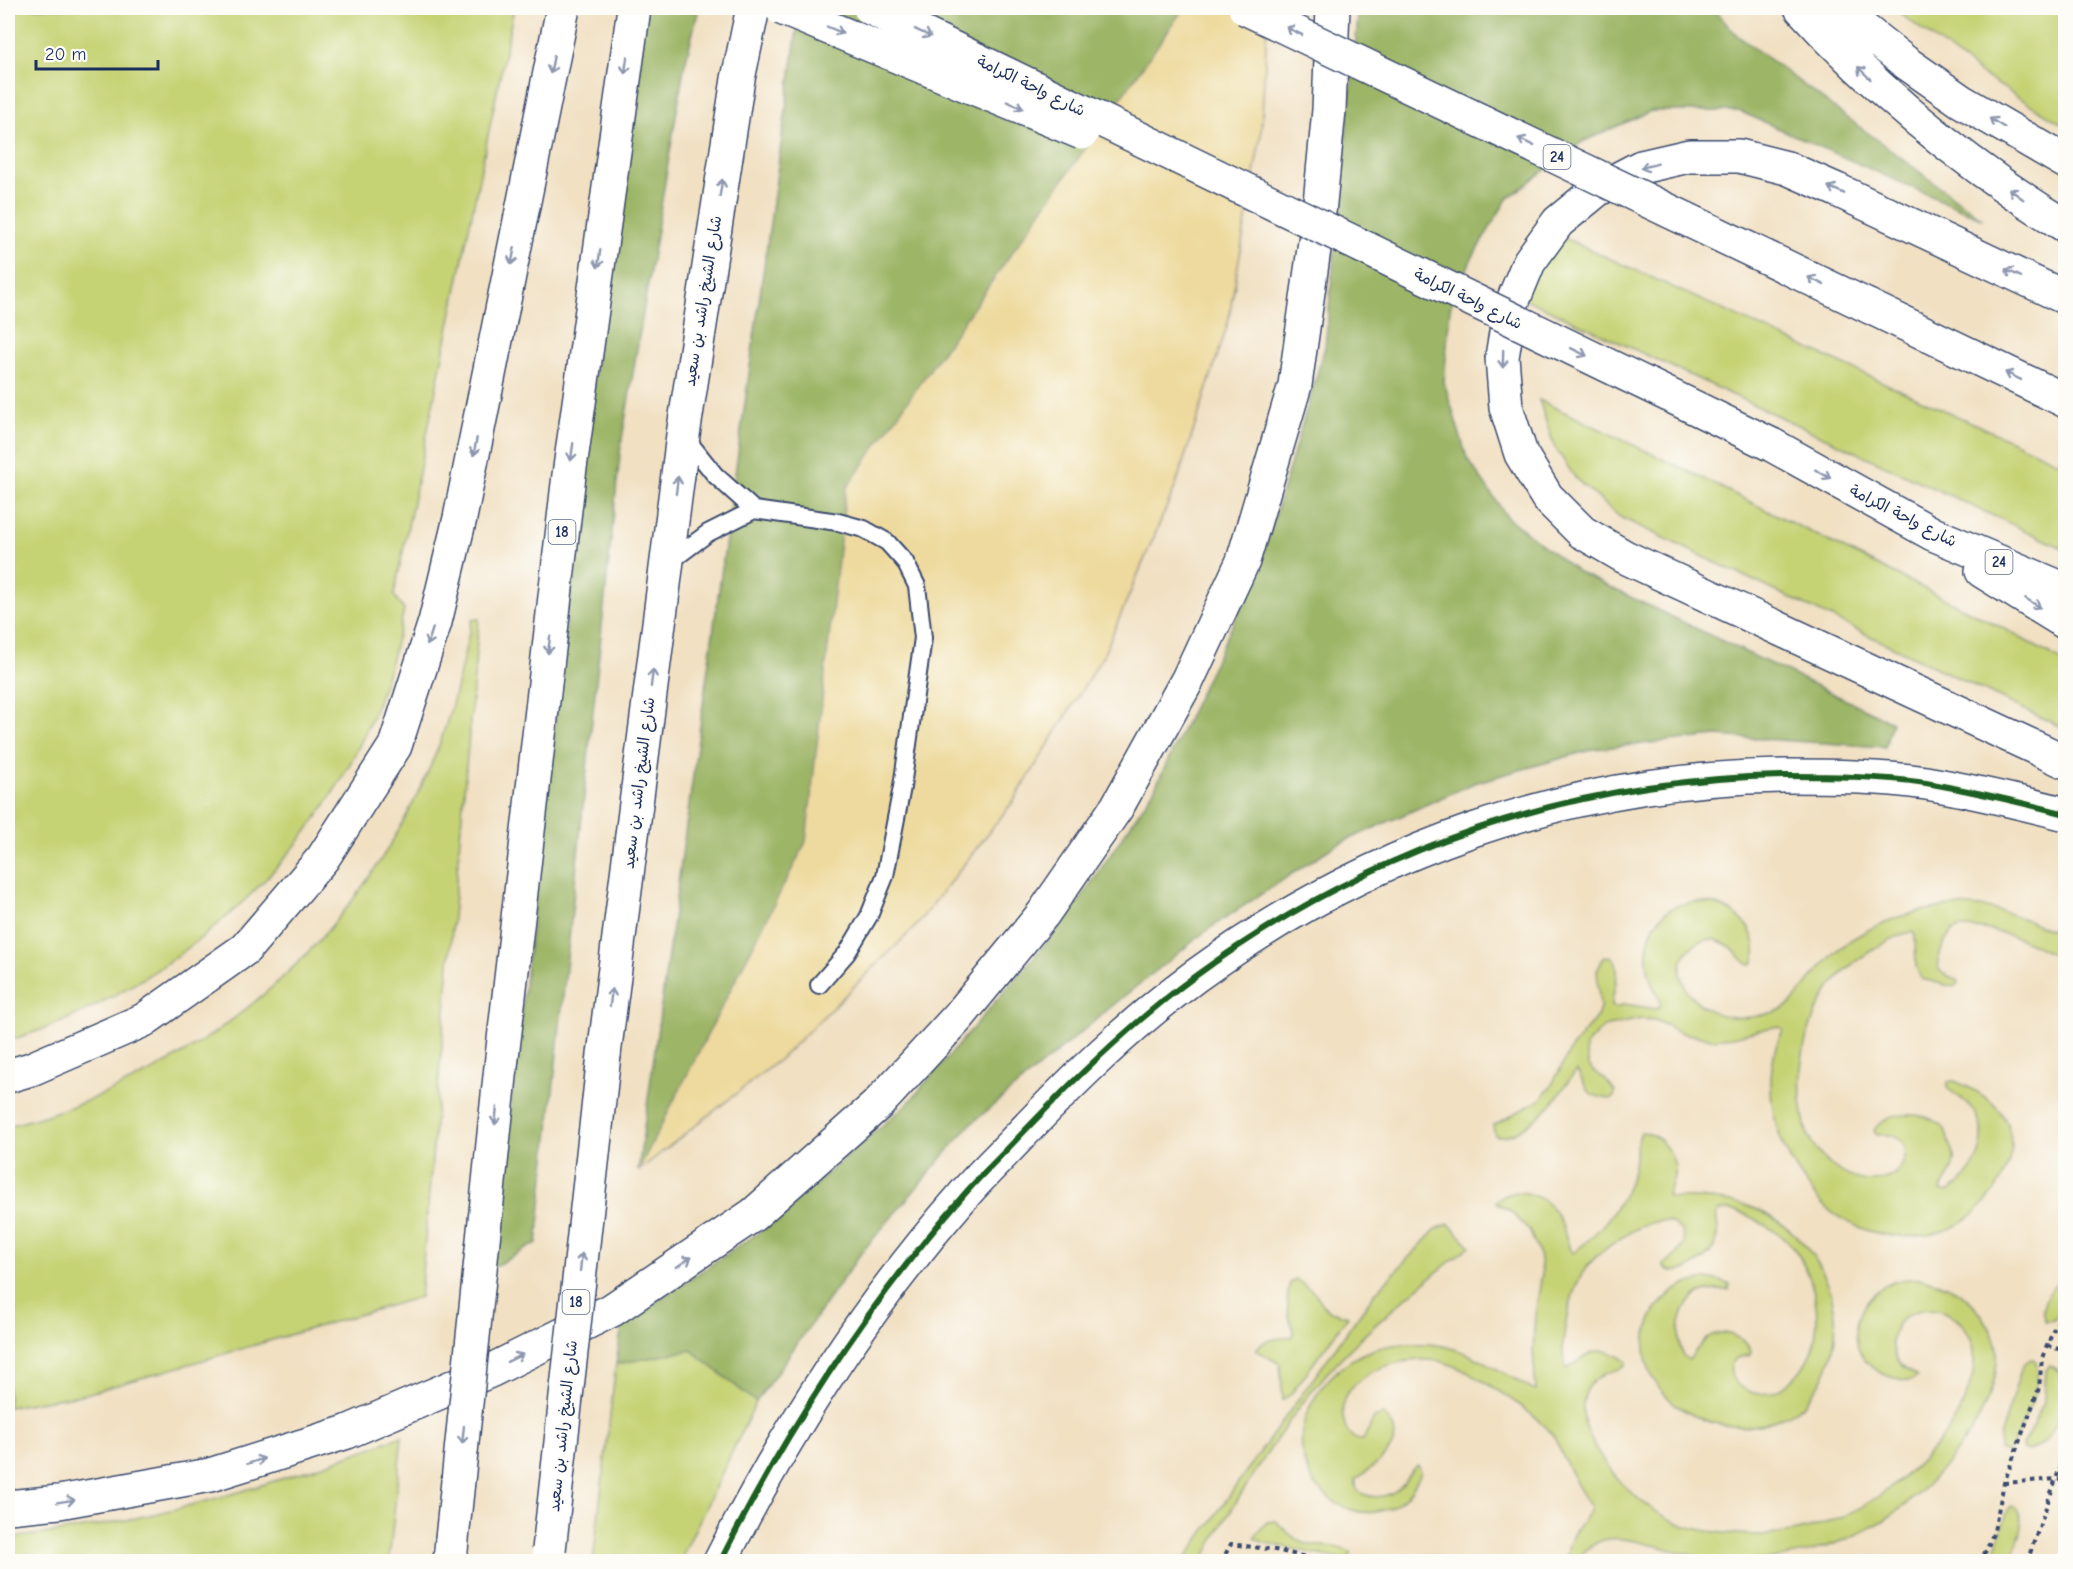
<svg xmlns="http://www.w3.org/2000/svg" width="2073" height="1569" font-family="'Comic Neue','Playpen Sans Arabic',sans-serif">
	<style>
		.green { fill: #c6d374; stroke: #708169; stroke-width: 1.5 }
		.forest { fill: #9cb566; stroke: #5c7262; stroke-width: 1.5 }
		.sand { fill: #eeda9e; stroke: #84847e; stroke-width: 1.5 }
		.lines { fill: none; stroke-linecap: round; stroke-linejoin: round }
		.lane-casing { stroke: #3b4a6d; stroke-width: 20 }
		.secondary-casing { stroke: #3b4a6d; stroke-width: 36 }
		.highway-casing { stroke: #3b4a6d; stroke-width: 36 }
		.path { stroke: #3b4a6d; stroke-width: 4; stroke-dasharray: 4.5 4.5; stroke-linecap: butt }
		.lane { stroke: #fff; stroke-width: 16 }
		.secondary { stroke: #fff; stroke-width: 33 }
		.highway { stroke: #fff; stroke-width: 33 }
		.highway-bridge-casing { stroke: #3b4a6d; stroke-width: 36; stroke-linecap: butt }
		.highway-bridge { stroke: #fff; stroke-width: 33 }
		.cycleway-casing { stroke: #fdfcf7; stroke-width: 10 }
		.cycleway { stroke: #1b5e20; stroke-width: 6 }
		.oneway { stroke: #8d97ae }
		.labels { text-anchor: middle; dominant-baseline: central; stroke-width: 4.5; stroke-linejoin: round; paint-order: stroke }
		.shield { fill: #fdfcf7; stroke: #5f6c8c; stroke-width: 1.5 }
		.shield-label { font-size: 15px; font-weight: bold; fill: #1b2f5e }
		.street-label { font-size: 16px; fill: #1b2f5e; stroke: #fdfcf7 }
	</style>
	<rect width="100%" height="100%" fill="#fdfcf7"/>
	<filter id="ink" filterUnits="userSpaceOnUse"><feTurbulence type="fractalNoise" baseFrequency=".0167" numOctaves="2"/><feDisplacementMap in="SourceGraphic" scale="12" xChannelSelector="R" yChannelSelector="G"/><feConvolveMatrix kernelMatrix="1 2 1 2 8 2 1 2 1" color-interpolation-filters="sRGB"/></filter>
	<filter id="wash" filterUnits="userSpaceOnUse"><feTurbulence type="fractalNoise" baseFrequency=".008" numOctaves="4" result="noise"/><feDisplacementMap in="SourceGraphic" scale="24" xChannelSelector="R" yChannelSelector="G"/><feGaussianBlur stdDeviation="1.35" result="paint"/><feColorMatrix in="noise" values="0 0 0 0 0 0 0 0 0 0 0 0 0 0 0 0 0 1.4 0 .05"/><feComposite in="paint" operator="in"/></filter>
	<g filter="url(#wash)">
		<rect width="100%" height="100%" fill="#f1e0c2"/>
		<path class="green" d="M8 8H514L394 595 404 610C397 641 389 671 378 702 323 849 201 960 59 1023 43 1030 25 1035 8 1041Z
			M1893 8H2065V126L1984 76Z
			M1560 236 2065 465V549L1519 296Z
			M1539 400 1696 475 2005 629 2065 663V729L1620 517 1576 479 1554 446Z
			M479 619 420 1297 86 1394 8 1407V1126C202 1077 355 945 433 760 452 716 461 667 472 620Z
			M1695 902C1727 900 1763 927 1754 962L1749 965C1737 957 1737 948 1721 942 1712 938 1704 939 1696 944 1669 962 1682 993 1704 1007 1717 1016 1737 1019 1752 1017 1767 1014 1784 1012 1794 1000 1812 979 1829 954 1854 938 1872 927 1892 918 1913 913 1926 910 1939 907 1953 906 1992 903 2032 920 2065 938V962C2035 944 2001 927 1964 928 1960 928 1954 929 1951 933 1946 939 1936 958 1938 967 1940 975 1951 976 1957 980L1958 983 1954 987 1922 979 1916 967 1915 935 1913 932C1901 933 1890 940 1880 946 1813 980 1790 1055 1805 1125 1808 1141 1819 1156 1832 1166 1900 1215 1934 1128 1876 1135L1874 1130C1886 1110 1927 1111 1942 1126 1947 1131 1947 1137 1949 1143 1951 1150 1955 1154 1954 1161 1953 1172 1945 1181 1940 1190L1947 1192C1974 1177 1995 1138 1972 1109 1966 1100 1955 1095 1947 1088L1948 1083 1954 1081C1975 1089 2000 1103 2008 1126 2021 1163 1991 1203 1963 1222 1937 1239 1898 1240 1870 1231 1855 1226 1839 1219 1826 1208 1815 1198 1807 1184 1798 1172 1774 1137 1765 1093 1775 1051 1776 1044 1780 1037 1783 1030L1780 1027H1772L1733 1037 1712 1039 1682 1033 1655 1020 1641 1019 1604 1027 1591 1040 1586 1046V1052L1589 1065 1592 1070 1606 1080 1615 1092 1614 1097 1611 1099C1583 1096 1589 1089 1577 1071 1569 1078 1564 1089 1557 1097 1546 1111 1514 1142 1495 1135L1493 1126 1541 1099 1551 1086 1571 1049 1598 1015 1600 1007 1597 971 1604 957 1610 956 1614 959C1622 973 1612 990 1612 1006L1615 1008 1624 1004 1656 1009 1660 1007C1663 998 1653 990 1651 981 1642 953 1647 920 1676 906 1682 904 1689 903 1695 902Z
			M1641 1132C1658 1132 1676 1155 1675 1172 1674 1180 1670 1187 1667 1195L1669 1197C1677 1199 1687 1197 1696 1198 1717 1199 1738 1202 1758 1210 1832 1243 1863 1338 1806 1402 1796 1413 1781 1418 1767 1423 1712 1439 1636 1399 1646 1335 1650 1314 1661 1299 1679 1288 1694 1279 1715 1276 1730 1285L1729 1290C1720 1290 1709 1289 1701 1293 1678 1305 1675 1336 1683 1356L1689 1360C1702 1341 1714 1324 1738 1338 1744 1341 1748 1344 1751 1351L1750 1355 1737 1358 1732 1363C1729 1373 1731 1380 1740 1386 1772 1411 1809 1371 1815 1339 1822 1302 1808 1253 1776 1232 1760 1223 1736 1204 1717 1212 1715 1220 1719 1227 1718 1236 1714 1256 1686 1277 1666 1270L1663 1265 1674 1257 1684 1244 1682 1232C1677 1226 1672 1221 1663 1221 1641 1221 1599 1250 1586 1268 1571 1288 1557 1346 1566 1369 1571 1367 1574 1364 1578 1361 1598 1347 1608 1348 1627 1362L1625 1367C1613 1371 1598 1374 1590 1385 1563 1422 1619 1487 1648 1506 1656 1512 1666 1517 1675 1522 1701 1533 1732 1534 1760 1535 1805 1535 1854 1516 1890 1488 1908 1474 1938 1446 1950 1427 1971 1395 1992 1339 1950 1315 1921 1298 1882 1321 1895 1355 1898 1365 1910 1369 1917 1377 1909 1383 1904 1380 1895 1378 1829 1362 1854 1274 1919 1279 1945 1281 1969 1295 1983 1317 1989 1326 1994 1334 1996 1345 2007 1408 1927 1497 1876 1525 1833 1549 1782 1562 1733 1561 1705 1561 1676 1550 1648 1544 1636 1541 1621 1537 1608 1539 1595 1541 1584 1551 1576 1561H1567C1566 1540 1578 1526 1591 1510V1507C1581 1494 1573 1477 1566 1463 1561 1454 1558 1443 1552 1434 1536 1413 1464 1365 1438 1361 1410 1357 1373 1365 1353 1386 1351 1389 1347 1394 1345 1397 1339 1411 1344 1441 1363 1440L1374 1418 1383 1415C1415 1439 1374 1467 1356 1479 1355 1486 1357 1492 1363 1494 1378 1500 1393 1496 1403 1484 1408 1477 1410 1469 1418 1465L1421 1472C1382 1569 1242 1473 1330 1378 1356 1350 1387 1342 1425 1344 1458 1345 1485 1362 1513 1378 1520 1382 1529 1389 1536 1391L1533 1351 1535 1315 1542 1274 1539 1253 1529 1230 1509 1210 1497 1203 1496 1201C1520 1182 1550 1197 1561 1223 1565 1231 1567 1241 1570 1250L1573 1253C1599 1233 1623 1205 1632 1174 1636 1161 1635 1145 1641 1132Z
			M1449 1224 1470 1246C1430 1277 1391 1309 1355 1344 1315 1382 1283 1428 1254 1474 1235 1503 1217 1531 1203 1561H1184L1240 1480 1375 1293 1436 1229Z
			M2065 1277V1306L2054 1320 2045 1321C2037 1305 2053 1285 2065 1277Z
			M1296 1279 1315 1293 1327 1310 1348 1316 1291 1394 1283 1400 1280 1364 1256 1350C1263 1338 1279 1339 1291 1337L1294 1334C1288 1317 1285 1300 1290 1282Z
			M691 1350 756 1402 680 1561 593 1562 616 1364Z
			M2031 1359 2035 1360C2046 1381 2020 1430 2010 1450L2006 1453 1999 1450 2000 1437 2021 1370 2025 1363Z
			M2050 1365C2056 1369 2061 1372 2064 1378 2072 1398 2048 1456 2024 1450L2023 1445 2044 1402 2046 1370Z
			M402 1436 389 1561H8V1538C144 1525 275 1485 402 1436Z
			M2013 1506C2032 1520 2016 1544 2010 1561H1990C2000 1544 2001 1524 2010 1507Z
			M1276 1521C1285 1530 1297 1543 1311 1545 1325 1547 1339 1545 1352 1553L1347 1561 1262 1542 1255 1538 1257 1533 1267 1522Z"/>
		<path class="forest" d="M637 8H699L684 68 621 445 537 1243 492 1268Z
			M800 8H1184L846 489 806 842 638 1171Z
			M1359 8H1712L1738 36 1983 219 1739 111H1651L1582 142 1507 199 1471 260 1450 308 1444 382 1467 458 1507 517 1578 572 1892 722 1885 747 1716 736 1594 749 1474 783 1334 846 1210 928 1123 997 970 1125 861 1253 756 1402 691 1350 616 1364 622 1325 767 1227 910 1101 1069 916 1154 790 1260 566 1325 347Z"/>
		<path class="sand" d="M1184 8H1268L1261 134 1228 323 1176 485 1104 654 1015 799 915 927 780 1059 638 1171 806 842 846 489Z"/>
	</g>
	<g filter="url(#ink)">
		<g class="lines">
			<g class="lane-casing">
				<path id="lane" d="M684 436 715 475 754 510 838 522 864 529 887 542 905 562 917 586 923 638 902 787 885 876 869 916 847 953 819 985
					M668 563 708 533 754 510"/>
			</g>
			<g class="secondary-casing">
				<path id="secondary" d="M720 1562C786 1431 866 1307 962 1197 978 1178 997 1160 1014 1142 1070 1083 1129 1025 1194 977 1368 850 1567 779 1783 776 1830 776 1879 776 1926 783 1973 791 2019 802 2066 814"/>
			</g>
			<g class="highway-casing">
				<path id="highway" d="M1801 8C1878 93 1967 166 2066 226
					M1837 8 1905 62 1961 101 2066 162
					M2066 298 1837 190 1787 168 1739 156H1689L1641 167 1597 190 1558 222 1529 262 1510 308 1502 357 1506 407 1521 454 1547 497 1582 532 1625 557 2066 762
					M1868 306 2066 401
					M1772 445 1933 534 2066 590
					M1982 571 2066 623
					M604 1055 683 435 738 79 753 8
					M502 1057 569 475 634 8
					M8 1076 31 1069 144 1020 245 949 323 858 395 746 435 622 460 518 563 8
					M8 1507 59 1502 210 1475 347 1432 492 1370 612 1310 753 1215 877 1105 959 1016 1043 914 1117 807 1188 679 1243 561 1295 385 1319 213 1329 110 1333 8
					M450 1562 452 1539"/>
			</g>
			<path class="path" d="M2047 1346 2066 1351
				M2004 1483 2056 1479 2066 1481
				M1042 1554 1052 1562
				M1221 1562 1231 1544 1275 1550 1328 1562
				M1979 1562 1987 1549 1994 1531 2004 1483 2039 1388 2042 1358 2056 1324 2066 1314
				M2027 1562 2066 1450"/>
			<use href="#lane" class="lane"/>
			<use href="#secondary" class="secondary"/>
			<use href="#highway" class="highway"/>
			<g class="highway-bridge-casing">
				<path id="highway-bridge" d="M781 8 1082 133
					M870 8 1772 445
					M1245 8 1868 306
					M452 1539 502 1057
					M549 1550 604 1055"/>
			</g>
			<use href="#highway-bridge" class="highway-bridge"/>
			<g class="cycleway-casing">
				<path id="cycleway" d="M720 1562C786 1431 866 1307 962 1197 978 1178 997 1160 1014 1142 1070 1083 1129 1025 1194 977 1368 850 1567 779 1783 776 1830 776 1879 776 1926 783 1973 791 2019 802 2066 814"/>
			</g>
			<use href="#cycleway" class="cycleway"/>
		</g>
		<defs><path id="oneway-shaft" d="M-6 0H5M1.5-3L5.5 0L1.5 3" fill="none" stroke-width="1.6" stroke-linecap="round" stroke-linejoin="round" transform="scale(1.5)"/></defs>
		<g class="oneway">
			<use href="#oneway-shaft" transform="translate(835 30) rotate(23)"/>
			<use href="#oneway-shaft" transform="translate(1294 31) rotate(-154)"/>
			<use href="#oneway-shaft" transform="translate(923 33) rotate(26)"/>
			<use href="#oneway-shaft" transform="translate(552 65) rotate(101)"/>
			<use href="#oneway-shaft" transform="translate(626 65) rotate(98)"/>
			<use href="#oneway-shaft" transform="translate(1864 73) rotate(-136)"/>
			<use href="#oneway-shaft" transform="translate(1015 105) rotate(23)"/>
			<use href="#oneway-shaft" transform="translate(1997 123) rotate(-148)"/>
			<use href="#oneway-shaft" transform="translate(1526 142) rotate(-154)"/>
			<use href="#oneway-shaft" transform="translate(1649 166) rotate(165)"/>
			<use href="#oneway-shaft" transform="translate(721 188) rotate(-81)"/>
			<use href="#oneway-shaft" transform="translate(1836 190) rotate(-156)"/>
			<use href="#oneway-shaft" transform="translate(2016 194) rotate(-144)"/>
			<use href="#oneway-shaft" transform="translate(513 256) rotate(101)"/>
			<use href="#oneway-shaft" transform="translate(599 259) rotate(98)"/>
			<use href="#oneway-shaft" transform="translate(2013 273) rotate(-155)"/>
			<use href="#oneway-shaft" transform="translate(1816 281) rotate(-154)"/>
			<use href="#oneway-shaft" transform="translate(1579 352) rotate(26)"/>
			<use href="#oneway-shaft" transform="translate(1503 359) rotate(91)"/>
			<use href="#oneway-shaft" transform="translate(2013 376) rotate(-154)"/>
			<use href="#oneway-shaft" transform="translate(475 447) rotate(101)"/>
			<use href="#oneway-shaft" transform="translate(572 452) rotate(98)"/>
			<use href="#oneway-shaft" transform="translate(1823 474) rotate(29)"/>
			<use href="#oneway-shaft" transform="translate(677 485) rotate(-83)"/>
			<use href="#oneway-shaft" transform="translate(2033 603) rotate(32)"/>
			<use href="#oneway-shaft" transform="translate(430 637) rotate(108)"/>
			<use href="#oneway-shaft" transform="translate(549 645) rotate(97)"/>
			<use href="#oneway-shaft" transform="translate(652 678) rotate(-83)"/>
			<use href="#oneway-shaft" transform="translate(611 997) rotate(-83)"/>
			<use href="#oneway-shaft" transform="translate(496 1116) rotate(96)"/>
			<use href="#oneway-shaft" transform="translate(581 1262) rotate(-84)"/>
			<use href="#oneway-shaft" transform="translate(684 1262) rotate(-34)"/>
			<use href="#oneway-shaft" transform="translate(515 1358) rotate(-26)"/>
			<use href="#oneway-shaft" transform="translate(463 1435) rotate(96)"/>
			<use href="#oneway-shaft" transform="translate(256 1461) rotate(-18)"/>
			<use href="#oneway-shaft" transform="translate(66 1501) rotate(-9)"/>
		</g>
	</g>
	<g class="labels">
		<g class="shield">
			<rect x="1543.5" y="145" width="27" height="24" rx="4.5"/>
			<rect x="548.5" y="520" width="27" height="24" rx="4.5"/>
			<rect x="1985.5" y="550" width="27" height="24" rx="4.5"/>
			<rect x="562.5" y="1290" width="27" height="24" rx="4.5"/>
		</g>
		<g class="shield-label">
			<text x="1557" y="157">24</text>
			<text x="562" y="532">18</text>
			<text x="1999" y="562">24</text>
			<text x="576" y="1302">18</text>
		</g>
		<g class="street-label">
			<text transform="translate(1031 86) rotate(26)">شارع واحة الكرامة</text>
			<text transform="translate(1468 299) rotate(26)">شارع واحة الكرامة</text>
			<text transform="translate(703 301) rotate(-81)">شارع الشيخ راشد بن سعيد</text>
			<text transform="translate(1903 516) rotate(27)">شارع واحة الكرامة</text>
			<text transform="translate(639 783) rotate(-83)">شارع الشيخ راشد بن سعيد</text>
			<text transform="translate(563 1426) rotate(-84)">شارع الشيخ راشد بن سعيد</text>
		</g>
	</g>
	<rect width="2073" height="1569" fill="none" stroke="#fdfcf7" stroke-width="30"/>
	<path d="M36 60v9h122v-9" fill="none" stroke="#1b2f5e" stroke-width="3"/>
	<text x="45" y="60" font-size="18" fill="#1b2f5e" stroke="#fdfcf7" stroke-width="4.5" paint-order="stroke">20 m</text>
</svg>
